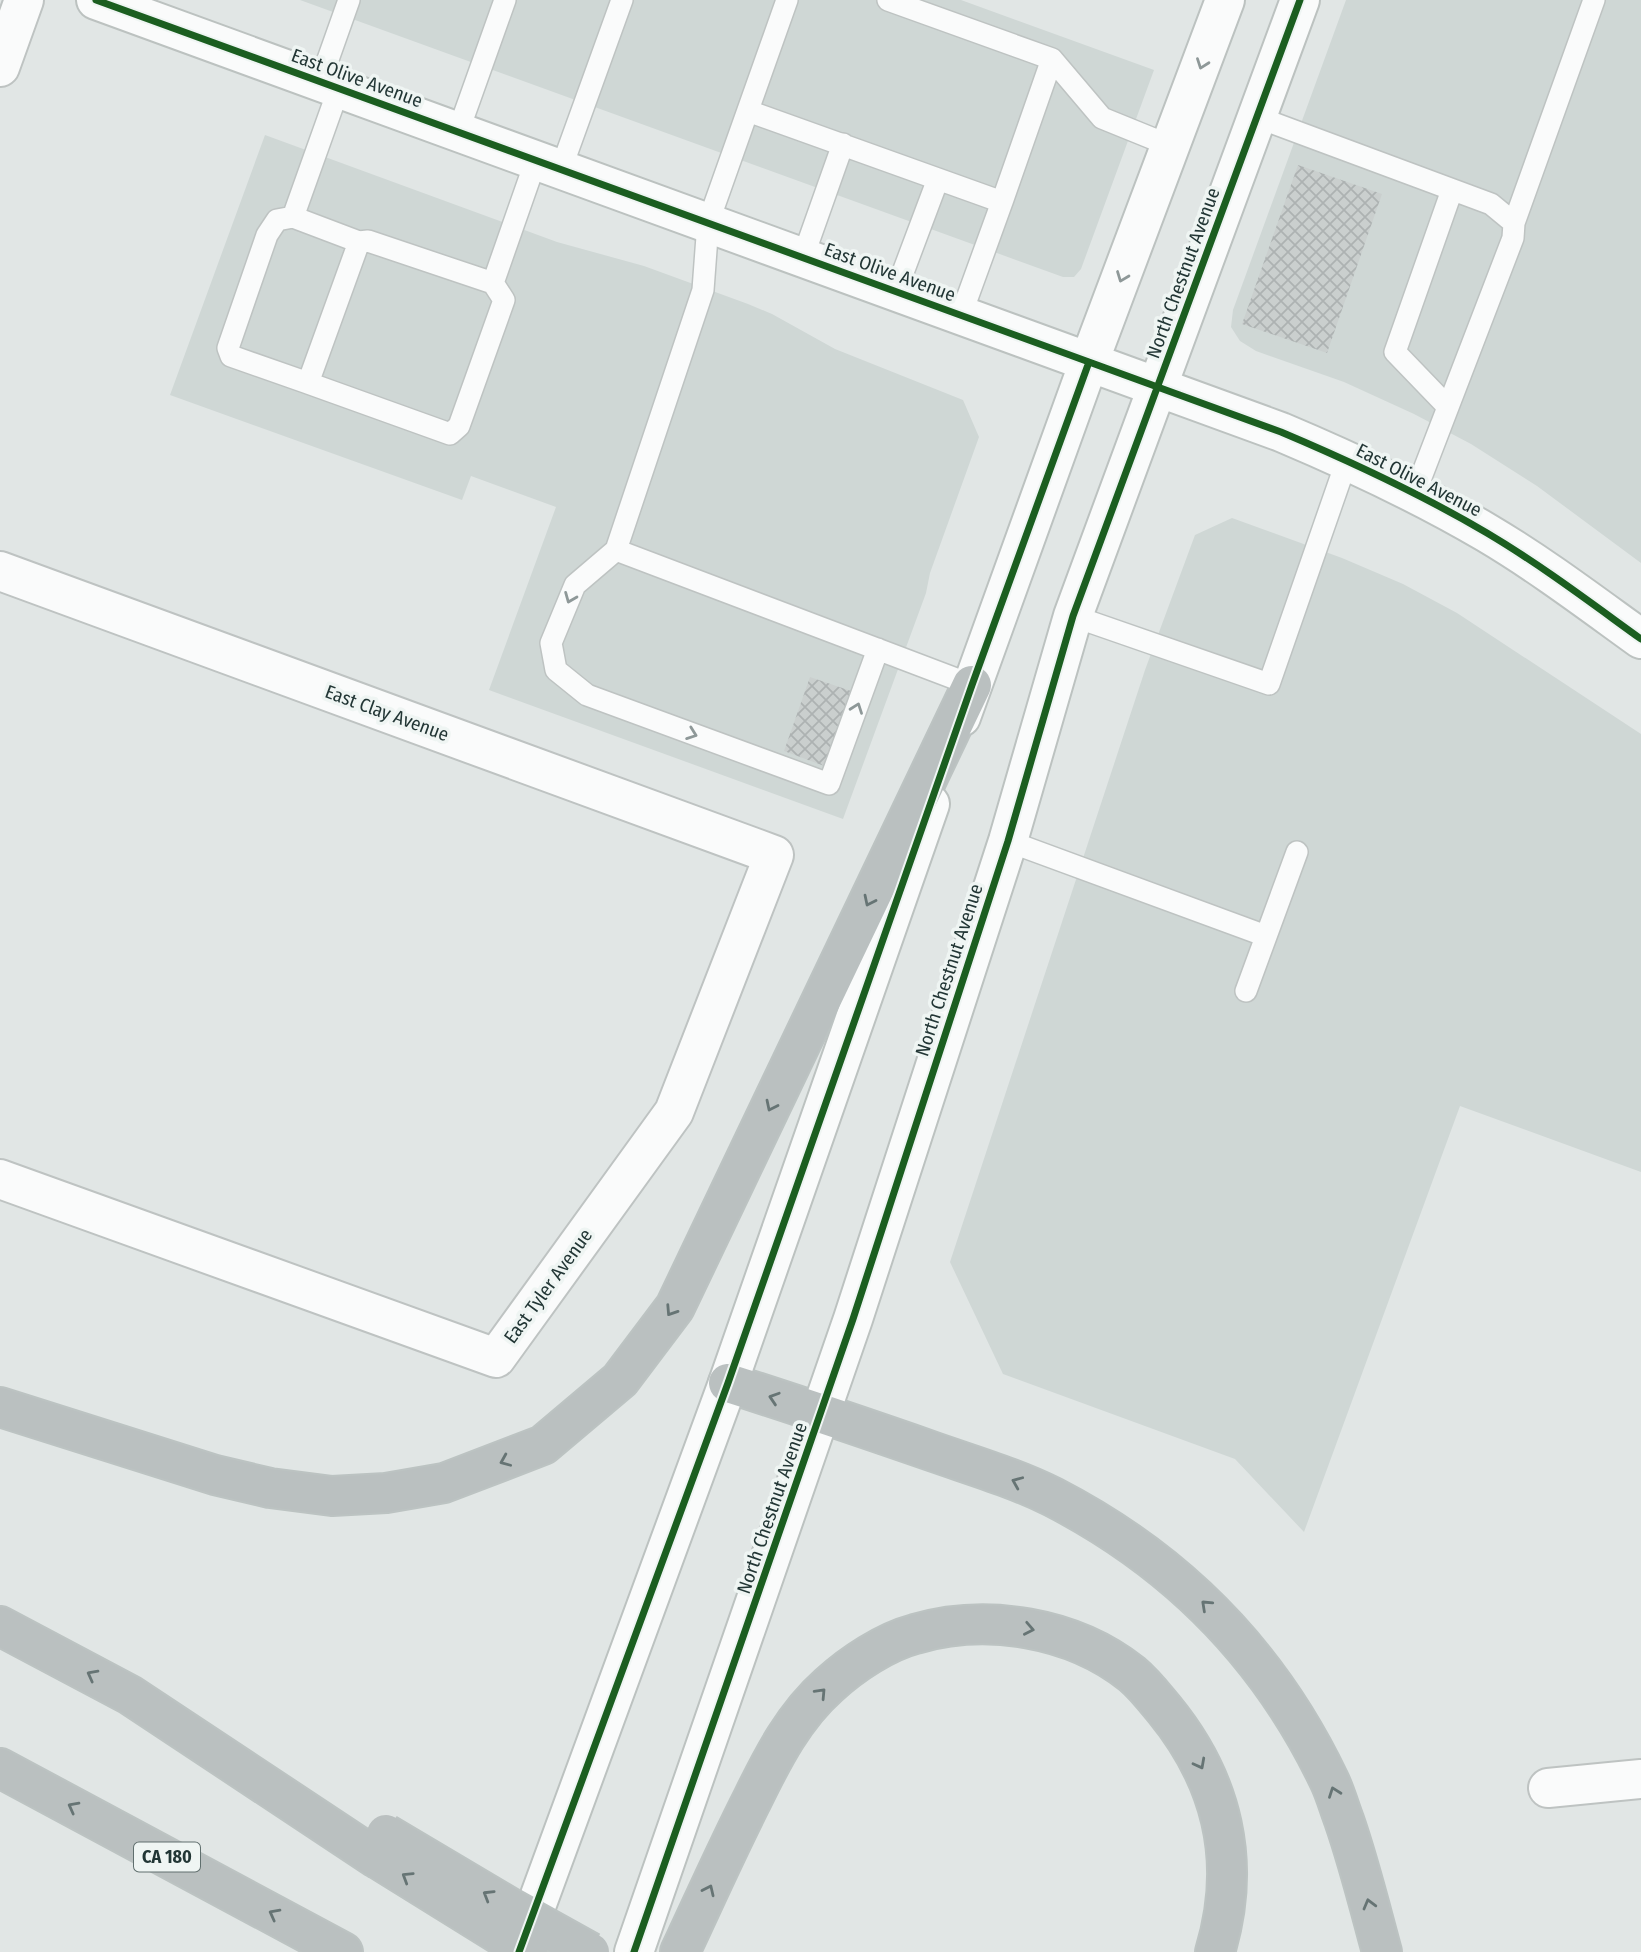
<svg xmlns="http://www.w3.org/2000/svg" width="1641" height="1952" font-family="'Fira Sans Condensed',sans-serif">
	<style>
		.built { fill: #cfd7d5 }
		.building { fill: url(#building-cross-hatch) }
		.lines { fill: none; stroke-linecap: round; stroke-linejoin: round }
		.lane-casing { stroke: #bec3c2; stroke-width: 24 }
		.street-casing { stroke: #bec3c2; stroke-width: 42 }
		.secondary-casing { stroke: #bcc2c0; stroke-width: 42 }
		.highway-casing { stroke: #bcc3c2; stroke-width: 42 }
		.lane { stroke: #fafbfb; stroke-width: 21 }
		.street { stroke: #fafbfb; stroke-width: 38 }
		.secondary { stroke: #fafbfb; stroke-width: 38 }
		.highway { stroke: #bac0c0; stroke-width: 38 }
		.highway-bridge-casing { stroke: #bcc3c2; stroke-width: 42; stroke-linecap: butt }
		.highway-bridge { stroke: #bac0c0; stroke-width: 38 }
		.cycleway-casing { stroke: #eff5f3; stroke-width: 11 }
		.cycleway { stroke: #1b5e20; stroke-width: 7 }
		.oneway { stroke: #8e9898 }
		.oneway2 { stroke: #667474 }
		.labels { text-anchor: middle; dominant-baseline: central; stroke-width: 7; stroke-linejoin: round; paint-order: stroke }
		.shield { fill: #eff5f3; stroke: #606f6e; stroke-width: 2 }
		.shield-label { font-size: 18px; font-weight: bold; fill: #223635 }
		.street-label { font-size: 19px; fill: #223635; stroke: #eff5f3 }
	</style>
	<defs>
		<pattern id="building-cross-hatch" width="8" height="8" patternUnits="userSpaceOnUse" patternTransform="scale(1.75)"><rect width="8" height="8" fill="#cacfce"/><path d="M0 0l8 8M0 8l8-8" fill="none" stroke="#adb2b2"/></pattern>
	</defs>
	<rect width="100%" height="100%" fill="#e1e6e5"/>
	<path class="built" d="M300 0H961L1154 70 1081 269 1074 277H1063Z
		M1346 0H1641V563L1537 486 1471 444 1414 414 1344 382 1256 351 1240 341 1231 327 1233 310Z
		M265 135 557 242 644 266 748 304 772 314 835 349 963 400 979 437 930 573 926 593 843 819 489 690 556 507 471 476 462 500 170 395Z
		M1232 518 1342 558 1403 584 1457 613 1641 734V1172L1460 1106 1304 1532 1235 1459 1003 1374 950 1262 1145 670 1195 535Z"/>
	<path class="building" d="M1298 165 1382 194 1327 353 1242 324Z
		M810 677 854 692 827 767 784 751Z"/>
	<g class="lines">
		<g class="lane-casing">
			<path id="lane" d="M787 0 708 223 703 290 616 550 972 685
				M888 0 1052 59 1102 118 1171 146
				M320 82 349 0
				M748 111 1002 202 1052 59
				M1257 117 1491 204 1514 223 1513 238 1415 493
				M458 132 505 0
				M561 169 622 0
				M293 217 359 242
				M1514 223 1594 0
				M368 241 493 283 504 300 459 426 450 434 308 383 359 242Z
				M803 257 843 144
				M493 283 536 160
				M896 291 938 179
				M961 315 1002 202
				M308 383 231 356 228 348 267 235 277 220 293 217 339 88
				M1448 407 1395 352 1452 190
				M616 550 575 585 551 643 556 670 587 695 829 784 878 649
				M1073 616 1269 684 1347 460
				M1008 841 1266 936
				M1246 991 1297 852"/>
		</g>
		<g class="street-casing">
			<path id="street" d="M0 67 24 0
				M0 571 774 855 674 1112 496 1358 0 1179
				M1548 1788 1641 1779"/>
		</g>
		<g class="secondary-casing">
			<path id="secondary" d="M96 0 1281 432C1352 462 1421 494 1487 533 1541 565 1591 603 1641 639
				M961 717 1089 362 1225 0
				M520 1950 728 1383 930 804
				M634 1952 853 1319 1008 841 1073 616 1300 0"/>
		</g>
		<g class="highway-casing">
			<path id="highway" d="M728 1383C797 1405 865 1428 934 1452 974 1466 1015 1478 1053 1497 1177 1561 1269 1654 1329 1780 1335 1792 1339 1807 1344 1820 1359 1863 1370 1908 1382 1952
				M0 1407 215 1475 270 1488 332 1496 386 1493 444 1483 543 1445 620 1380 675 1307 972 685
				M0 1626 130 1695 376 1858
				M0 1768 343 1952
				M680 1952C704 1901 727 1849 753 1798 773 1757 794 1716 829 1685 852 1664 885 1642 915 1634 987 1613 1073 1627 1132 1674 1144 1684 1154 1697 1164 1709 1223 1781 1242 1863 1215 1952"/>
		</g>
		<use href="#lane" class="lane"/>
		<use href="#street" class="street"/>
		<use href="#secondary" class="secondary"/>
		<use href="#highway" class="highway"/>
		<g class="highway-bridge-casing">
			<path id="highway-bridge" d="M386 1834 509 1907 590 1952
				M378 1859 528 1952"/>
		</g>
		<use href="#highway-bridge" class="highway-bridge"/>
		<g class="cycleway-casing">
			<path id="cycleway" d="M96 0 1281 432C1352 462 1421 494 1487 533 1541 565 1591 603 1641 639
				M519 1952 728 1383 972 685 1089 362
				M634 1952 853 1319 1008 841 1073 616 1300 0"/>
		</g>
		<use href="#cycleway" class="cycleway"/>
	</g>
	<defs><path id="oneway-chevron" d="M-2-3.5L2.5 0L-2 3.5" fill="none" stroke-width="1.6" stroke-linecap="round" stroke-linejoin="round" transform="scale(1.75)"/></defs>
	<g class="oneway">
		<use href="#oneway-chevron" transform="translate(1202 64) rotate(110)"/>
		<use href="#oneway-chevron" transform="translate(1122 277) rotate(111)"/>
		<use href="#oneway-chevron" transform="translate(570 598) rotate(112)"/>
		<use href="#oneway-chevron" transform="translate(857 708) rotate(-70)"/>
		<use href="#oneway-chevron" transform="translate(692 734) rotate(20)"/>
	</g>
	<g class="oneway2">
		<use href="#oneway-chevron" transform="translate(869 901) rotate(116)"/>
		<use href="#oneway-chevron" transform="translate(771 1106) rotate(116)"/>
		<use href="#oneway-chevron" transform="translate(671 1311) rotate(123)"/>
		<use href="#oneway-chevron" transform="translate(774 1398) rotate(-162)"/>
		<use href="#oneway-chevron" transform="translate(505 1461) rotate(157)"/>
		<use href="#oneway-chevron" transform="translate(1017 1482) rotate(-157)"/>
		<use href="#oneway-chevron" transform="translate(1206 1605) rotate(-137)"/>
		<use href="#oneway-chevron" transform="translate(1029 1629) rotate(11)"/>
		<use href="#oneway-chevron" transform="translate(92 1675) rotate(-152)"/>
		<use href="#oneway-chevron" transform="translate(821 1693) rotate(-47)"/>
		<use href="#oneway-chevron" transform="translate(1200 1764) rotate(62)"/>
		<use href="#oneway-chevron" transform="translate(1334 1792) rotate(-110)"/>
		<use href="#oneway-chevron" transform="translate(73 1807) rotate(-152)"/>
		<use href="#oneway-chevron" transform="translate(407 1877) rotate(-148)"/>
		<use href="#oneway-chevron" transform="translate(709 1890) rotate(-65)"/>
		<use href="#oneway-chevron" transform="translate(488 1895) rotate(-149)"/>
		<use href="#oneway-chevron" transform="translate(1369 1904) rotate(-105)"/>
		<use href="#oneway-chevron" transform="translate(274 1914) rotate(-152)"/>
	</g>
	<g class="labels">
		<rect class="shield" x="134" y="1842.5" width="66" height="29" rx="5"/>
		<g class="shield-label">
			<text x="167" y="1857">CA 180</text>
		</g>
		<g class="street-label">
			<text transform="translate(357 78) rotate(20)">East Olive Avenue</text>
			<text transform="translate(890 272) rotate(20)">East Olive Avenue</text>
			<text transform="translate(1183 273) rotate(-70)">North Chestnut Avenue</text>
			<text transform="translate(1419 480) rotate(27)">East Olive Avenue</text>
			<text transform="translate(387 713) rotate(20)">East Clay Avenue</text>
			<text transform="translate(949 970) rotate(-72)">North Chestnut Avenue</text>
			<text transform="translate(548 1286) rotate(-54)">East Tyler Avenue</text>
			<text transform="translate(772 1508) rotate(-71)">North Chestnut Avenue</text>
		</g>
	</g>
</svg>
